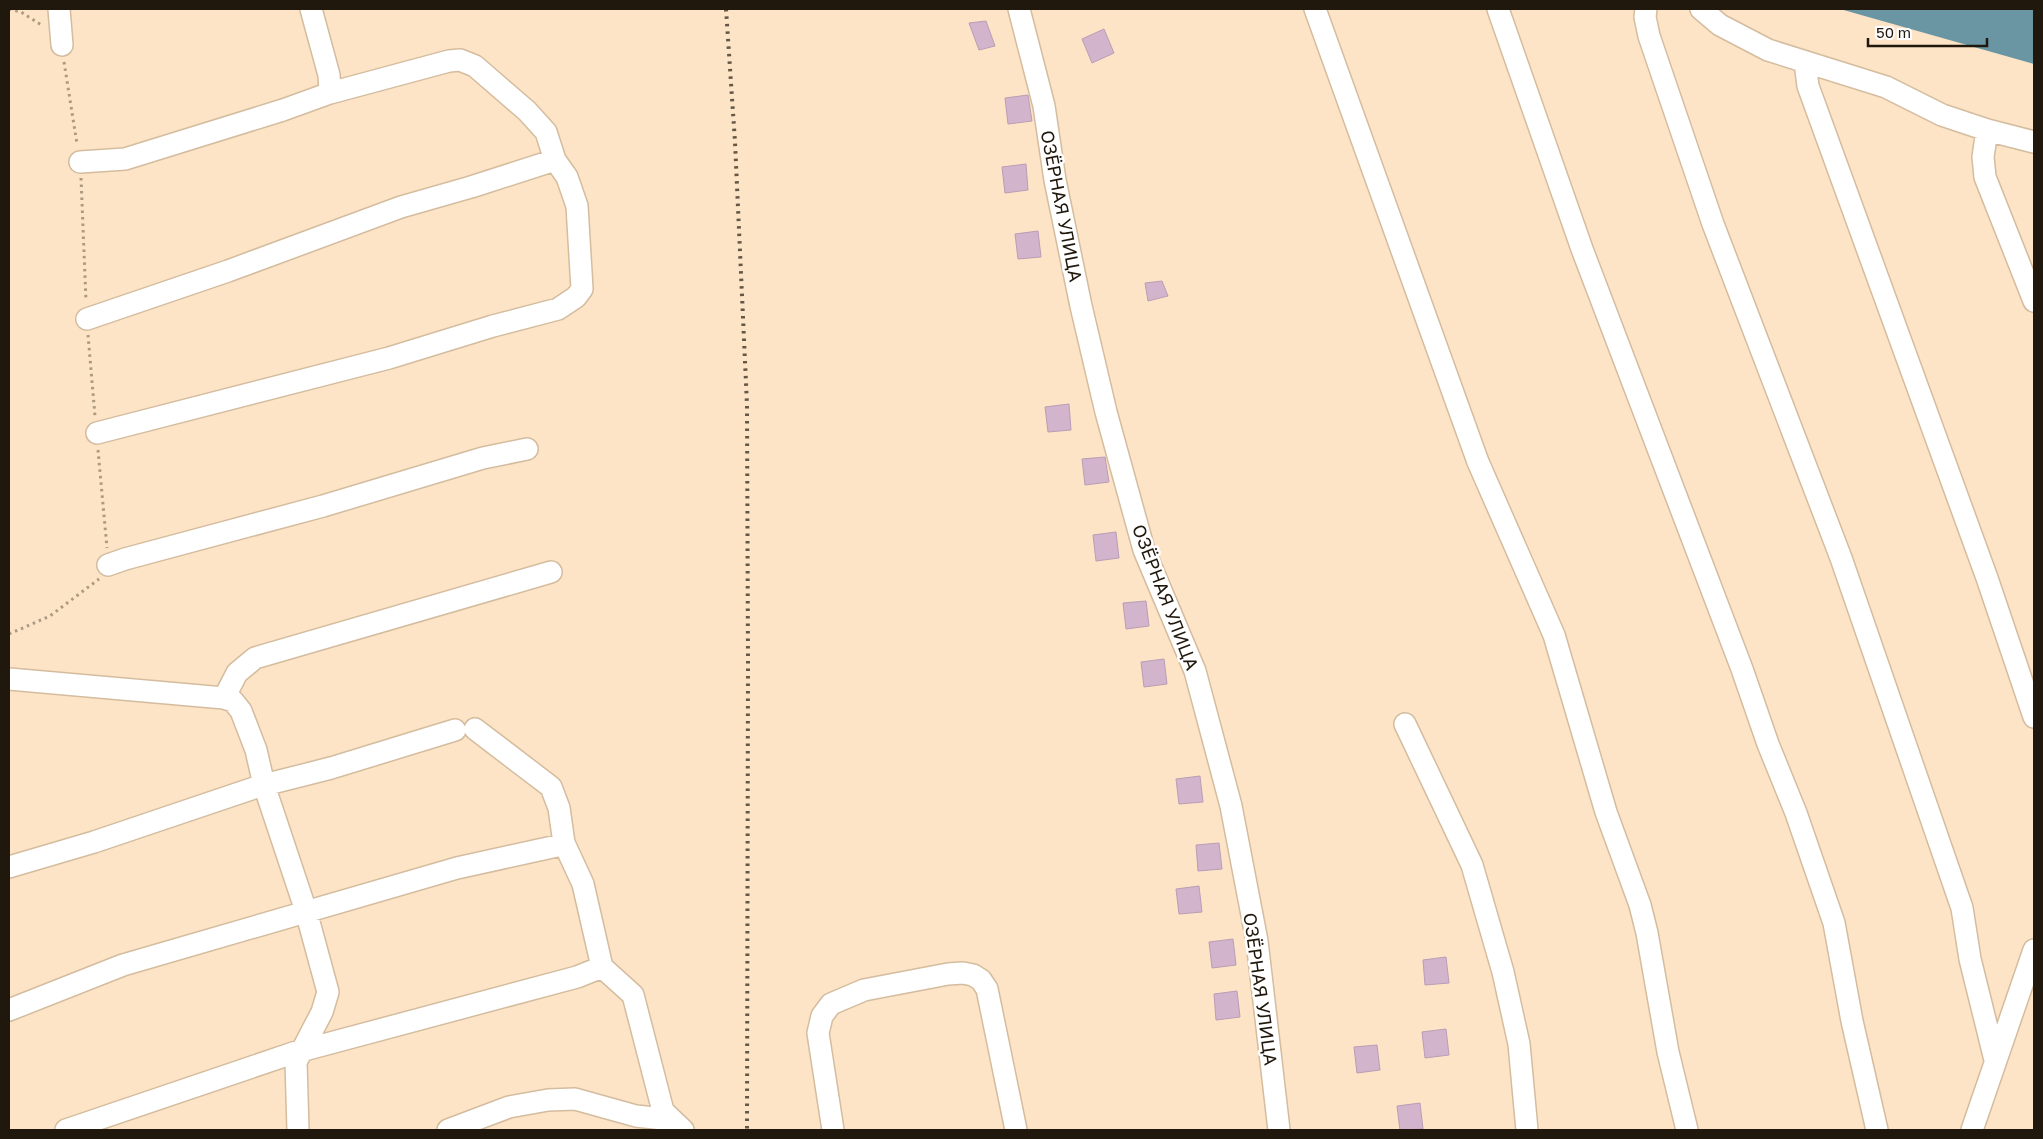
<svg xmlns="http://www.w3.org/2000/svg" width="2043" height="1139" font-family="'Golos Text',sans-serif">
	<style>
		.water { fill: #6a96a3 }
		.building { fill: #d2b5cd; stroke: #b99db5 }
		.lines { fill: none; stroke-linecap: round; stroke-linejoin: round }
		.minor-casing { stroke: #d4bc9f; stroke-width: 24 }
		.path { stroke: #ac9982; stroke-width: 3; stroke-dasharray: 2.5 4; stroke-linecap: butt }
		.minor { stroke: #fff; stroke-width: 21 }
		.rail { stroke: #655746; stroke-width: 4; stroke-dasharray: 2.5 5; stroke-linecap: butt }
		.labels { text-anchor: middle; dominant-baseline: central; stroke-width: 5; stroke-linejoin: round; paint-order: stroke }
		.street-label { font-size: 18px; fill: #21180d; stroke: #fff }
	</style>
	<rect width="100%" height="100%" fill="#fde4c6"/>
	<path class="water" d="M1840 9H2034V64Z"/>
	<path class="building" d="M986 21 995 46 979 50 969 23Z
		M1104 29 1114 53 1092 63 1082 39Z
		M1028 95 1032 121 1008 124 1005 98Z
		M1026 164 1028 190 1005 193 1002 167Z
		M1038 231 1041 257 1018 259 1015 234Z
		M1162 281 1168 296 1148 301 1145 283Z
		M1069 404 1071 430 1048 432 1045 407Z
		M1105 457 1109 482 1085 485 1082 459Z
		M1116 532 1119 558 1096 561 1093 535Z
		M1146 601 1149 626 1126 629 1123 603Z
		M1164 659 1167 684 1144 687 1141 662Z
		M1200 776 1203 802 1179 804 1176 779Z
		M1219 843 1222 869 1198 871 1196 845Z
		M1199 886 1202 912 1179 914 1176 889Z
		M1233 939 1236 965 1212 968 1209 942Z
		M1446 957 1449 983 1425 985 1423 960Z
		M1237 991 1240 1017 1216 1020 1214 994Z
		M1446 1029 1449 1055 1425 1058 1422 1032Z
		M1377 1045 1380 1070 1357 1073 1354 1047Z
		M1420 1103 1423 1129 1400 1130 1397 1106Z"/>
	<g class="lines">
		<g class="minor-casing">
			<path id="minor" d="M59 9 62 45
				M311 9 329 75 330 93
				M1019 9 1044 106 1055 180 1081 306 1106 412 1144 550 1195 671 1231 806 1257 941 1279 1130
				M1315 9 1478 462 1554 635 1606 812 1640 905 1647 933 1668 1052 1687 1130
				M1498 9 1582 249 1742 669 1768 744 1796 813 1834 923 1852 1021 1877 1130
				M1646 9 1645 17 1649 36 1713 224 1841 558 1962 908 1970 959 1995 1060
				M1701 9 1720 25 1768 50 1886 87 1942 115 1987 130 2034 142
				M1805 62 1808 86 1987 578 2034 717
				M1987 130 1983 157 1985 177 2034 301
				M80 162 125 159 283 110 330 93 449 61 460 60 475 66 527 111 546 132 555 160 567 177 577 206 582 289 576 297 558 309 493 326 389 358 97 433
				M87 319 228 271 401 207 471 187 555 160
				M108 565 125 559 323 506 483 458 527 449
				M9 679 224 698 233 701 241 711 256 750 264 785 306 911 328 992 322 1012 296 1062 298 1130
				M224 698 237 673 255 658 551 572
				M1405 724 1472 865 1503 972 1519 1044 1527 1130
				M475 729 551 787 559 808 564 843 583 884 602 967 633 995 663 1111 683 1130
				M9 867 94 842 260 786 331 768 455 730
				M9 1010 123 965 457 868 557 846
				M66 1130 293 1053 577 977 602 967
				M448 1130 509 1107 548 1100 575 1099 636 1116 672 1120
				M833 1130 818 1033 822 1016 831 1004 864 990 948 974 963 973 973 975 981 980 987 989 1016 1130
				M1972 1130 2034 950"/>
		</g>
		<path class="path" d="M9 9 21 12 43 26
			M64 62 77 144
			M81 178 86 301
			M88 335 95 416
			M98 450 107 548
			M9 634 50 616 99 579"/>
		<use href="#minor" class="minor"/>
		<path class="rail" d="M726 9 735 142 747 405 748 664 747 1130"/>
	</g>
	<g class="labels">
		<g class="street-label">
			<text transform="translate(1062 206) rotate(79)">ОЗЁРНАЯ УЛИЦА</text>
			<text transform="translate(1166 597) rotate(69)">ОЗЁРНАЯ УЛИЦА</text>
			<text transform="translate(1261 989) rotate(82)">ОЗЁРНАЯ УЛИЦА</text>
		</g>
	</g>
	<rect width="2043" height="1139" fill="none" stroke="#21180d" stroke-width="20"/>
	<path d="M1868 38v8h119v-8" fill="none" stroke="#21180d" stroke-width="2.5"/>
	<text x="1876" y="38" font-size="15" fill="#21180d" stroke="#ffffff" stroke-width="4" paint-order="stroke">50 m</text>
</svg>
